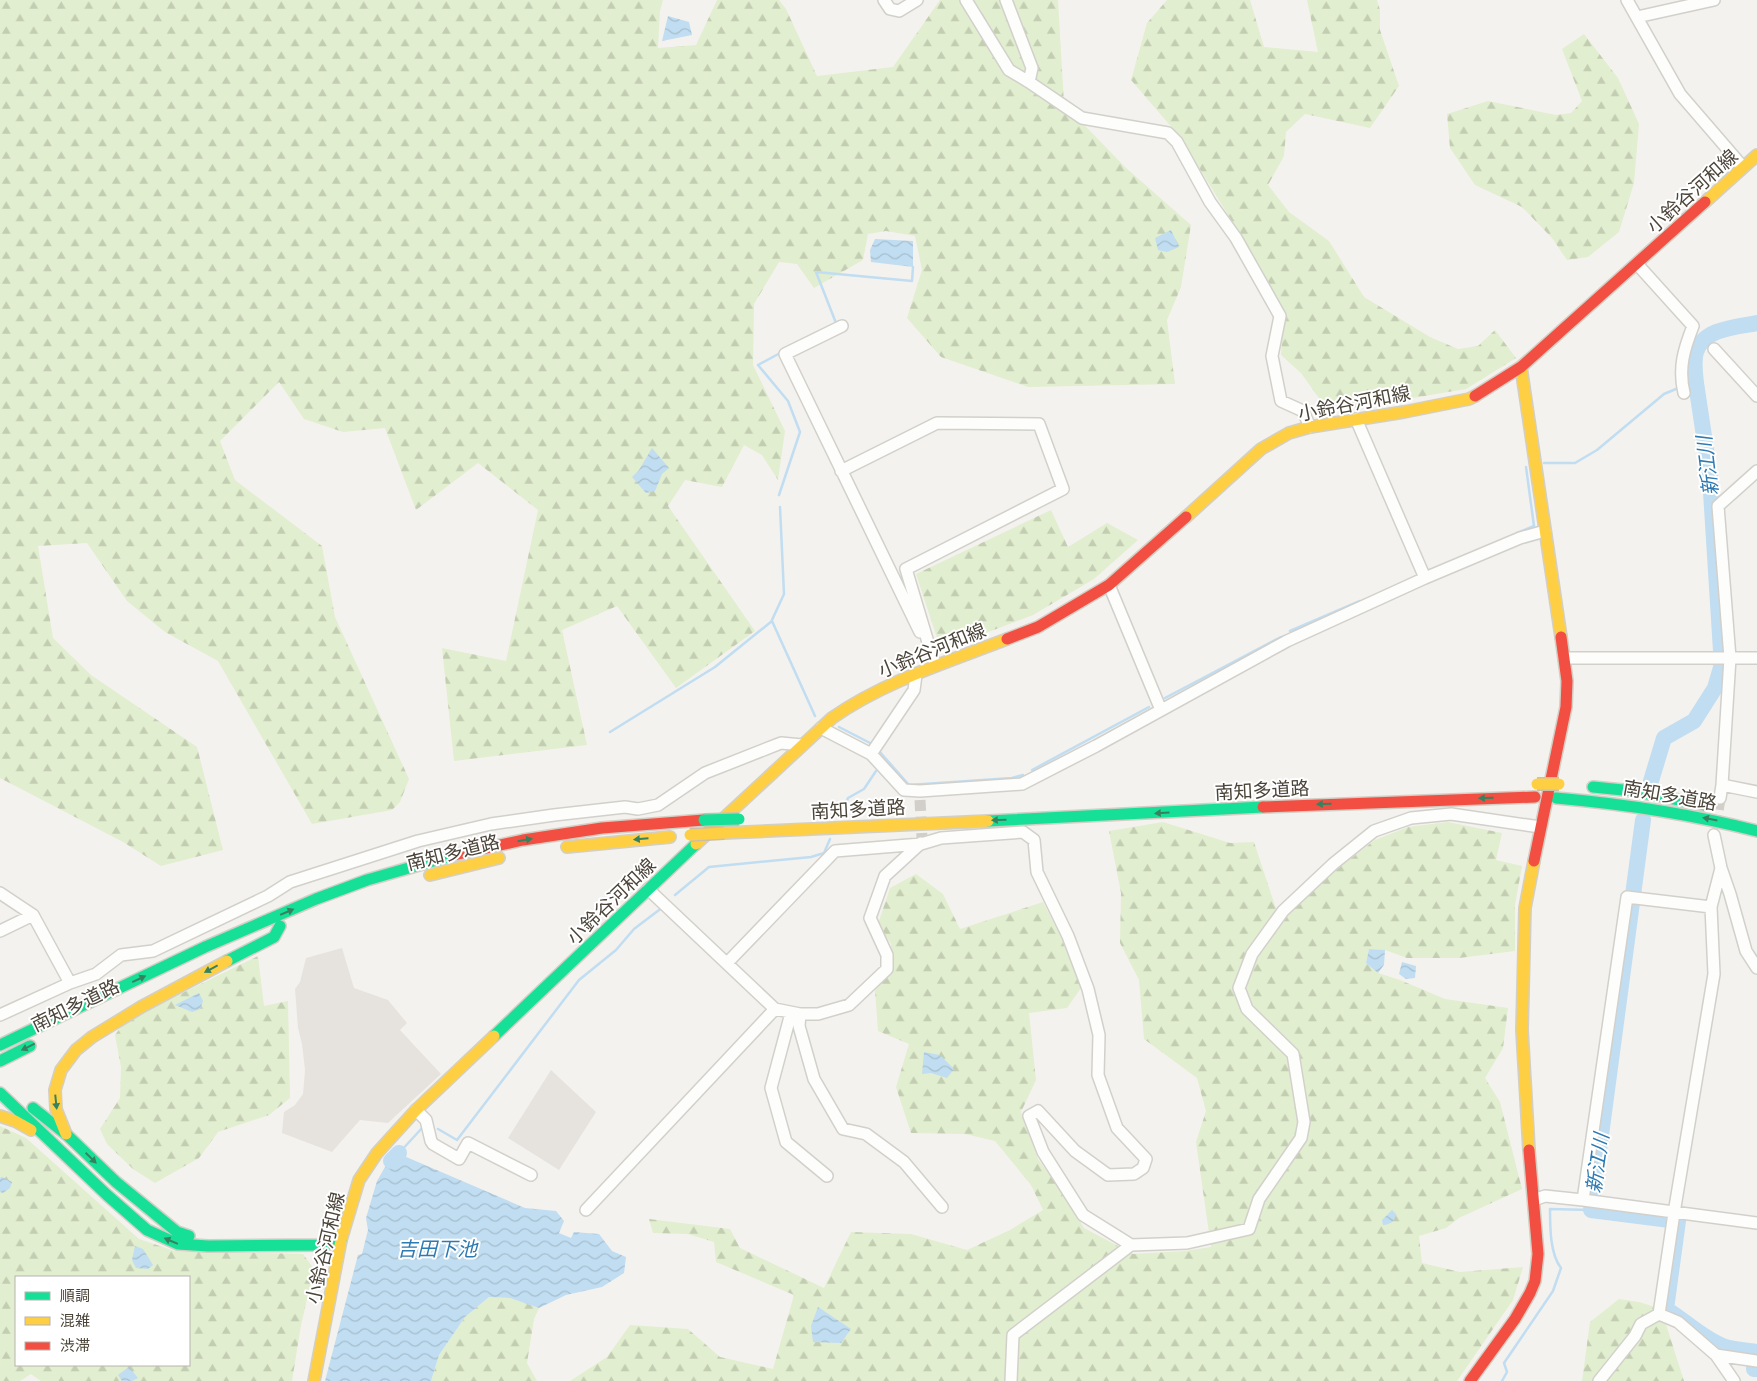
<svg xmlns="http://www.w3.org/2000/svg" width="1757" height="1381" font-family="Mulish,'Noto Sans JP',sans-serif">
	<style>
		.forest { fill: url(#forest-firs); fill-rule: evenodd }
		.parking { fill: #e6e3df }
		.water { fill: url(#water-waves) }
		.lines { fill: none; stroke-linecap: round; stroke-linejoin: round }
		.stream { stroke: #c0ddf1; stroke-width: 2.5 }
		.river { stroke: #c0ddf1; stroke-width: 16 }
		.street-tunnel { stroke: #d2cfca; stroke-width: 11; stroke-dasharray: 11 5.5; stroke-linecap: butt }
		.street-casing { stroke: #d2d0cb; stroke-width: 14 }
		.fast-casing { stroke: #d3cfc5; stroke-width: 14 }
		.slow-casing { stroke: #d3cfc5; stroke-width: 14 }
		.jam-casing { stroke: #d3cfc5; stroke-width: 14 }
		.street { stroke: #fdfdfc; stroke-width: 11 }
		.fast { stroke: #16e098; stroke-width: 11 }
		.slow { stroke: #ffcf43; stroke-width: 11 }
		.jam { stroke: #f24e42; stroke-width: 11 }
		.fast-bridge-casing { stroke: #ccbfa9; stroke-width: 14; stroke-linecap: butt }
		.slow-bridge-casing { stroke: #ccbfa9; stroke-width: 14; stroke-linecap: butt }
		.fast-bridge { stroke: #16e098; stroke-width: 11 }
		.slow-bridge { stroke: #ffcf43; stroke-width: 11 }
		.oneway { fill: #36825f }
		.labels { text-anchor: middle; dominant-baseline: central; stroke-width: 4; stroke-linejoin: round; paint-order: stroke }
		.street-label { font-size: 19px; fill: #4b4439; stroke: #fff }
		.water-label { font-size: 20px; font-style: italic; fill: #2e7ab2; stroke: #fff }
	</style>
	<defs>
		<pattern id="forest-firs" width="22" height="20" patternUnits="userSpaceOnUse" patternTransform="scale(1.25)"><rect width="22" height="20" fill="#e1eecf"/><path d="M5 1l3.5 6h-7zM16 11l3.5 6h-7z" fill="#c3cdb2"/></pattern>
		<pattern id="water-waves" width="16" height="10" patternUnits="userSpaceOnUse" patternTransform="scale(1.25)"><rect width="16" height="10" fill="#c0ddf1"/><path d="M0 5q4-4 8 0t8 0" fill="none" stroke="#a6bfcf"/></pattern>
	</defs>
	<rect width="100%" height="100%" fill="#f4f2ee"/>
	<path class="forest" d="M0 0H663L660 11 658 48 696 45 717 0H779L786 9 817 76 893 67 940 0H1058L1064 104 1125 167 1191 225 1181 287 1167 320 1175 384 1028 387 941 357 907 318 922 270 915 236 886 231 868 234 863 260 814 288 797 264 779 262 754 304 753 365 785 431 778 480 762 455 744 445 722 487 685 480 668 506 755 631 676 688 617 606 562 630 587 745 454 761 442 648 506 661 538 510 478 463 416 510 385 428 343 432 304 419 279 382 220 441 235 480 322 546 335 617 409 779 400 802 392 810 312 824 218 661 165 632 127 601 87 543 38 546 53 638 91 675 197 747 223 850 161 866 123 842 0 778Z
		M1167 0H1250L1264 47 1318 52 1307 0H1377L1380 10V30L1399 86 1370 128 1305 114 1286 132 1284 156 1268 185 1289 212 1329 241 1364 297 1430 337 1458 349 1478 346 1495 330 1516 358 1466 389 1329 412 1301 373 1281 355 1284 314 1238 231 1180 137 1131 80 1147 23Z
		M1584 34 1618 78 1639 124 1634 183 1619 232 1588 257 1567 260 1552 238 1522 207 1475 185 1450 148 1447 114 1488 101 1556 115 1571 113 1582 101 1562 49Z
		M1051 510 1068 547 1107 523 1138 540 1094 579 1033 615 941 650 916 574Z
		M1163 822 1230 843 1254 842 1280 921 1336 870 1375 840 1408 827 1448 822 1502 833 1496 860 1522 866 1515 905V951L1459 958H1407L1385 950 1369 949 1366 963 1378 973 1400 980 1445 999 1508 1008 1503 1048 1485 1078 1500 1102 1522 1189 1459 1218 1446 1228 1419 1236 1422 1263 1460 1272 1523 1267 1513 1300 1457 1381H570L607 1357 630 1325 688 1329 720 1357 773 1369 794 1295 716 1262 714 1242 688 1234 653 1233 649 1219 730 1229 740 1248 824 1288 851 1232 911 1234 967 1250 1010 1230 1043 1210 1031 1185 995 1141 965 1134 911 1133 896 1087 909 1044 878 1031 875 990 892 970 891 944 878 924 890 888 916 874 943 894 960 929 1043 902 1062 939 1081 988 1067 1008 1029 1013 1036 1080 1021 1112 1038 1159 1066 1197 1084 1228 1133 1254 1185 1251 1211 1247 1196 1142 1206 1111 1197 1078 1144 1039 1139 980 1120 943 1121 893 1109 831Z
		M258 956 264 1006 288 1001 290 1098 269 1115 218 1132 199 1158 155 1183 133 1169 107 1144 100 1129 120 1098 121 1067 115 1035 125 1021Z
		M0 1126 26 1138 139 1239 175 1251 303 1254 314 1269 301 1325 292 1381H41L31 1374 20 1381H0ZM16 1277H189V1365H16Z
		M489 1297 510 1298 539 1308 534 1319 527 1363 537 1381H431L439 1355 465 1317Z
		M1619 1299 1639 1302 1662 1309 1664 1318 1684 1381H1582L1590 1322Z"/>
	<path class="parking" d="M342 948 354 988 388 1000 407 1023 400 1030 441 1074 388 1123 360 1120 332 1152 282 1133 284 1112 295 1105 303 1094 305 1070 302 1044 298 1028 295 989 300 982 306 958Z
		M551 1070 596 1112 559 1170 508 1138Z"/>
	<path class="water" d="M668 16 689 22 692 35 662 41Z
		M1171 230 1179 247 1167 252 1158 250 1155 238Z
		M875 239 913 241V267L871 262 870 250Z
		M652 448 669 468 662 474 655 491 646 493 632 477 639 470Z
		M1369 949 1385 950 1384 965 1378 973 1366 963Z
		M1402 962 1416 966 1415 978 1406 979 1399 974Z
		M199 993 203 1001 200 1009 192 1012 175 1005Z
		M924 1052 940 1055 954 1069 947 1078 931 1073 922 1074Z
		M404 1156 525 1208 556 1211 564 1221 559 1233 571 1238 574 1232 599 1234 612 1251 626 1257 624 1273 602 1287 566 1295 539 1308 510 1298 489 1297 465 1317 439 1355 431 1381H325L358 1255 362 1254 368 1230 366 1218 377 1181 389 1160 393 1163Z
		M2 1177 12 1182 10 1188 3 1193 0 1192V1178Z
		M1392 1210 1396 1214C1395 1221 1390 1225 1383 1225L1382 1220Z
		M135 1246 143 1249 153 1265 148 1269 136 1268 132 1260Z
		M818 1307 851 1329 841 1343 813 1342 811 1326Z
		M129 1367 138 1378 132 1381H122L118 1375Z"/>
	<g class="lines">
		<path class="stream" d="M836 323 816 272 912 281 913 267
			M1687 386 1696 383
			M1544 463H1575L1597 450 1664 394 1676 389
			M779 495 800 432 788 401 758 365 782 352
			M1517 533 1534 526 1526 467
			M772 620 784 594 780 507
			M1290 631 1360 601
			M1165 698 1281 637
			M839 727 872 744
			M610 732 715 667 772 621 815 716
			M879 751 909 785 1012 778 1023 775
			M1032 770 1149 707
			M846 803 848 798 864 789 876 771
			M675 895 709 867 811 857 824 853 830 839
			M438 1129 457 1140 579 980 616 950 634 929 663 907
			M399 1153 423 1127
			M1502 1381 1507 1372 1504 1363 1553 1291 1561 1268C1550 1254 1550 1227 1550 1209L1591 1210"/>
		<path class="river" d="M1721 651 1710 476 1696 383C1695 373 1693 361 1696 352 1704 328 1737 327 1757 323
			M1651 781 1664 738 1694 721 1715 688 1722 664
			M1643 820 1591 1210 1678 1221 1666 1309C1686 1321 1703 1339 1725 1347 1735 1350 1746 1350 1756 1352L1754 1369H1757
			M391 1161 399 1153"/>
		<path class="street-tunnel" d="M920 800 922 838
			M1716 826 1720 798"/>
		<g class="street-casing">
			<path id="street" d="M884 0 890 9 899 11 917 0
				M966 0 1009 70 1029 82 1082 118 1168 133 1177 142 1210 202 1236 238 1280 316 1272 356 1281 401 1303 411 1310 427
				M1006 0 1032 68 1029 82
				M1627 0 1680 94 1743 167
				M1637 17 1714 0
				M1637 264 1693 326C1684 349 1678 368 1684 393
				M842 326 785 354 920 632
				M1714 349 1757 396
				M1356 419 1425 578
				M841 471 937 423 1039 424 1063 489 906 569 933 659
				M1109 585 1161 710
				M1564 658H1757
				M821 728 871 754 904 790 920 791 1022 784 1096 746 1287 641 1425 578 1520 538 1545 531
				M871 754 914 690 916 675
				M1722 785 1757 792
				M1720 798 1722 785 1730 658 1718 506 1757 471
				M1714 835 1721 868 1730 894 1746 951 1757 968
				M648 889 775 1009 800 1014H818L849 1005 887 969V955L870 918 885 876 921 843
				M0 893 33 915 70 983 96 974 121 955 153 951 268 896 290 882 418 841 491 824 554 815 625 807 638 809 658 805 705 773 781 743 802 745
				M0 931 33 915
				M727 963 835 851 921 844 941 838 1023 832 1034 840 1037 872 1068 936 1088 989 1099 1035 1098 1075 1117 1128 1146 1159 1143 1168 1134 1174 1108 1175 1075 1151 1038 1111 1029 1116 1043 1152 1083 1215 1131 1245
				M791 1013 771 1088 786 1142 827 1176
				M800 1014 799 1026 814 1079 843 1129 866 1134 904 1162 942 1207
				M0 1015 70 983
				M416 1110 426 1120 431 1141 433 1144 459 1159 468 1143 531 1175
				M1534 1200 1545 1196 1583 1200 1757 1223
				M1583 1200 1627 897 1711 907
				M586 1210 775 1009
				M1659 1314 1674 1213 1714 974 1711 907 1721 868
				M1659 1314 1678 1322 1716 1355 1734 1381
				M1716 1355 1757 1361
				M1011 1381 1013 1335 1131 1245 1187 1243 1249 1229 1259 1199 1301 1138 1304 1122 1293 1054 1247 1009 1239 988 1252 954 1283 911 1333 864 1374 831 1411 818 1451 814 1540 827
				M1599 1381 1635 1336 1641 1324 1659 1314"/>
		</g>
		<g class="fast-casing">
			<path id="fast" d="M1593 787 1633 791 1705 805
				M1556 798C1624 804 1691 814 1757 831
				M988 821 1263 807
				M227 961 274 937 280 926
				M494 1036 696 844
				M0 1045 205 947 316 899 367 880 454 855
				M0 1061 30 1046
				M0 1093 107 1195 147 1230 178 1244 208 1246 325 1245 341 1240
				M33 1108 67 1135 116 1182 177 1232 189 1236"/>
		</g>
		<g class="slow-casing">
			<path id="slow" d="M1705 202 1757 155
				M1521 367 1561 637
				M1186 517 1261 449 1289 433 1310 427 1404 412 1469 399 1475 396
				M724 833 988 821
				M696 844 832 718C885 681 948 662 1007 639
				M567 847 670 837
				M430 875 499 858
				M0 1116 15 1121 31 1130
				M66 1134 56 1109 55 1090 61 1070 76 1050 92 1037 141 1007 227 961
				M1529 1150 1522 1030 1525 908 1534 861
				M314 1381 341 1240 359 1180 377 1153 416 1110 494 1036"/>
		</g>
		<g class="jam-casing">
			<path id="jam" d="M1475 396 1521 367 1705 202
				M1007 639 1038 627 1109 585 1186 517
				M1263 807 1535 797
				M454 855 523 840 602 828 704 820
				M1534 861 1566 707 1567 681 1561 637
				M1470 1381 1515 1319 1530 1293 1535 1281 1538 1254 1529 1150"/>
		</g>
		<use href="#street" class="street"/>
		<use href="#fast" class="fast"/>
		<use href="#slow" class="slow"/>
		<use href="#jam" class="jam"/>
		<g class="fast-bridge-casing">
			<path id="fast-bridge" d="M704 820 739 819"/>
		</g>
		<g class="slow-bridge-casing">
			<path id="slow-bridge" d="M1537 784H1559
				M690 835 724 833"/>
		</g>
		<use href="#fast-bridge" class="fast-bridge"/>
		<use href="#slow-bridge" class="slow-bridge"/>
	</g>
	<defs><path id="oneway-solid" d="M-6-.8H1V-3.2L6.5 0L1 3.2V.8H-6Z" transform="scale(1.25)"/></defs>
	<g class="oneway">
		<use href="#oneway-solid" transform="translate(1486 798) rotate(178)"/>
		<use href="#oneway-solid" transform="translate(1324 804) rotate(178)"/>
		<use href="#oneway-solid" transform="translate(1162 813) rotate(177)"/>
		<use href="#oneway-solid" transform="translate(1710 819) rotate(-169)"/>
		<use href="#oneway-solid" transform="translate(999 820) rotate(178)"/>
		<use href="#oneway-solid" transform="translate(641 839) rotate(175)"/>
		<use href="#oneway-solid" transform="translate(525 840) rotate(-10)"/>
		<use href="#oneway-solid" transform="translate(287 912) rotate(-23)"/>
		<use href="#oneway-solid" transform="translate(211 969) rotate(152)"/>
		<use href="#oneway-solid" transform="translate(139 979) rotate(-25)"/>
		<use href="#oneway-solid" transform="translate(28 1047) rotate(154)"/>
		<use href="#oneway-solid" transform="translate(56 1102) rotate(84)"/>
		<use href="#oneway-solid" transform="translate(91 1158) rotate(44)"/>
		<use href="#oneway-solid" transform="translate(171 1241) rotate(-157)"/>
	</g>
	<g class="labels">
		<g class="street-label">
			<text transform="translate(1692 191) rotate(-42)">小鈴谷河和線</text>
			<text transform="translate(1354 403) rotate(-11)">小鈴谷河和線</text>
			<text transform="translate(932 650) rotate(-22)">小鈴谷河和線</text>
			<text transform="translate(1262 790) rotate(-3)">南知多道路</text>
			<text transform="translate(1670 795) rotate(10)">南知多道路</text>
			<text transform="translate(858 809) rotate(-3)">南知多道路</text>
			<text transform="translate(453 852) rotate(-14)">南知多道路</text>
			<text transform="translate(611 901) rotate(-44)">小鈴谷河和線</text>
			<text transform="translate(75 1005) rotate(-26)">南知多道路</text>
			<text transform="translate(325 1248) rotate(-77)">小鈴谷河和線</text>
		</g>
		<g class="water-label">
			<text transform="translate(1707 466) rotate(-97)">新江川</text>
			<text transform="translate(1597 1163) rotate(-82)">新江川</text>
			<text x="437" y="1248">吉田下池</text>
		</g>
	</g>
	<rect x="15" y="1276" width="175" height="90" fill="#ffffff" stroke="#b7b4b0"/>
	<rect x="25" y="1292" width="25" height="8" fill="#16e098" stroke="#b7b4b0"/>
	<text x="60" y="1301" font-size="15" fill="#4b4439">順調</text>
	<rect x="25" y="1317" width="25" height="8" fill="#ffcf43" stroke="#b7b4b0"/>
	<text x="60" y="1326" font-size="15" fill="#4b4439">混雑</text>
	<rect x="25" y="1342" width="25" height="8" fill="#f24e42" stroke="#b7b4b0"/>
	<text x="60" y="1351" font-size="15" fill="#4b4439">渋滞</text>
</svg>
